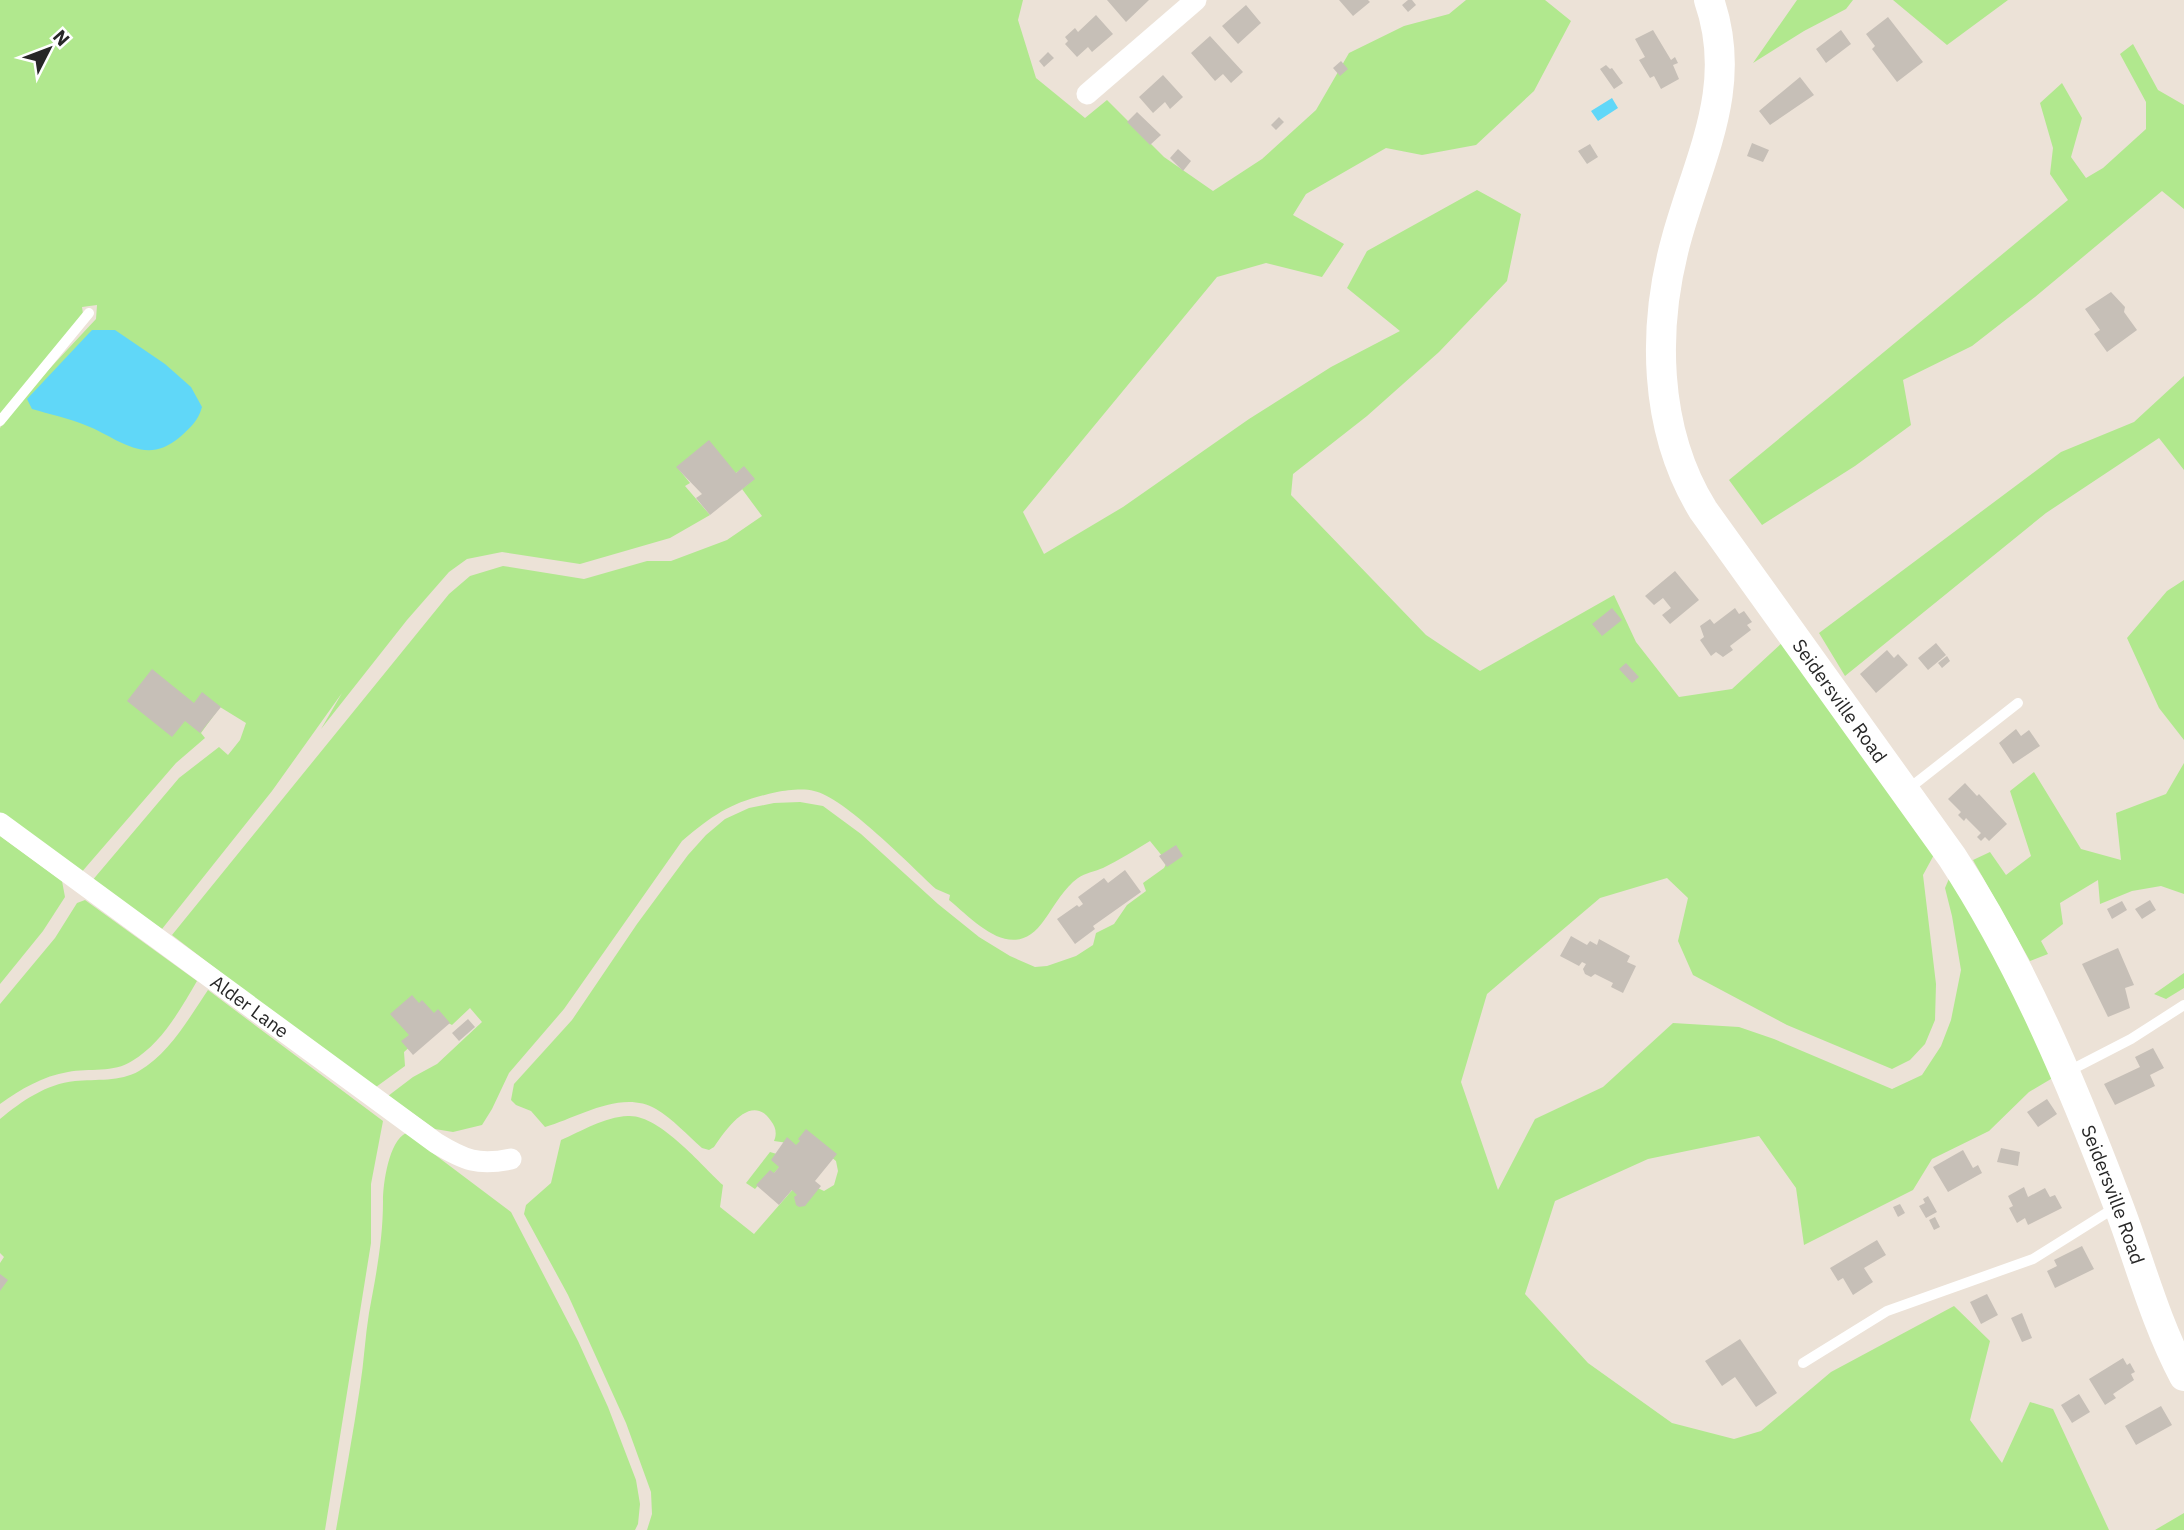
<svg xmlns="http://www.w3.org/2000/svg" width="2184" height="1530" font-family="'IBM Plex Sans',sans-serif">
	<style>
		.green { fill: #b1e88e }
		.water { fill: #60d7f8 }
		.building { fill: #c6bfb7 }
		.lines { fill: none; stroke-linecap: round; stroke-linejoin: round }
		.lane { stroke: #fff; stroke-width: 10 }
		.street { stroke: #fff; stroke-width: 21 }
		.secondary { stroke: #fff; stroke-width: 30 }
		.labels { text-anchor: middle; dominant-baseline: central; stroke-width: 6; stroke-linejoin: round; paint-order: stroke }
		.street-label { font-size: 19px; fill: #272727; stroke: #fff }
	</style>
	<rect width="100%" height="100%" fill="#ece2d7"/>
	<path class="green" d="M0 0H1023L1018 20 1036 78 1085 118 1107 100 1164 157 1213 191 1262 159 1316 110 1349 53 1404 26 1449 14 1466 0H1545L1571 21 1534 91 1476 145 1422 155 1386 148 1306 194 1293 215 1344 244 1322 277 1266 263 1217 277 1023 512 1044 554 1123 507 1249 419 1331 367 1400 331 1347 288 1367 251 1477 190 1521 214 1507 281 1439 352 1367 416 1293 474 1291 495 1426 635 1480 671 1614 595 1636 642 1679 697 1732 689 1784 641 1936 851 1923 875 1936 984 1935 1020 1925 1044 1910 1060 1892 1069 1787 1025 1693 975 1678 941 1688 898 1667 878 1600 898 1487 994 1461 1082 1498 1190 1535 1119 1603 1087 1673 1023 1739 1027 1774 1039 1892 1089 1922 1075 1941 1046 1951 1020 1961 970 1952 916 1945 888 1951 874 2056 1076 2029 1092 1989 1131 1932 1159 1913 1190 1804 1245 1796 1188 1759 1136 1648 1159 1555 1201 1525 1294 1588 1363 1672 1423 1734 1439 1761 1431 1831 1372 1954 1306 1990 1341 1970 1420 2002 1463 2030 1402 2053 1409 2109 1530H647L652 1514 651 1492 626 1423 568 1295 524 1214 526 1205 551 1183 561 1140C582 1131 604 1117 628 1116 659 1114 701 1165 723 1185L720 1207 754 1234 801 1180 824 1191 834 1185 838 1171 836 1161 805 1136 766 1183 763 1180 755 1189 746 1183 770 1152 780 1155 788 1143 774 1141C777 1134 776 1127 771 1121 751 1091 725 1131 714 1147L709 1150 702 1148C687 1135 673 1119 656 1109 621 1089 578 1118 545 1127L531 1111 516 1105 511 1100 514 1084 572 1020 637 924 688 855 706 835 725 819 749 808 774 803 800 802 823 806 861 834 938 904 979 937 1010 956 1035 967 1047 966 1076 956 1093 945 1096 933 1114 924 1127 905 1146 891 1143 883 1164 868 1167 862 1150 841C1135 850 1119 860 1103 868 1096 871 1085 873 1078 878 1064 888 1055 905 1045 919 1014 965 978 924 949 900L950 895 936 889C911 866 844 797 814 791 804 788 787 790 777 792 732 802 717 812 682 841L564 1009 509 1073 492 1109 482 1125 453 1132 435 1129 388 1096 413 1077 437 1064 482 1022 470 1008 452 1025 441 1019 404 1052 405 1066 376 1087 280 1018 172 935 449 594 470 576 503 566 584 579 647 561H671L727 540 762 516 742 489 754 479 744 467 736 473 677 467 690 483 685 486 710 515 670 538 580 564 502 552 467 559 449 572 407 620 321 729 342 693 272 791 162 929 91 882 179 778 219 747 228 755 240 740 246 723 220 707 201 733 205 738 176 763 80 874 0 813V428L24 396 96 319 97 305 82 307 83 314 0 418Z
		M1797 0H1853L1846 9 1804 31 1753 63Z
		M1893 0H2008L1947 45Z
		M2133 44 2158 90 2184 105V209L2162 191 2035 297 1972 346 1903 380 1911 425 1855 466 1762 525 1729 480 2068 200 2050 174 2053 148 2040 103 2062 83 2082 118 2071 157 2086 178 2103 168 2146 129V102L2120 54Z
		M2184 376V470L2159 438 2046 513 1845 676 1819 633 2061 452 2134 422Z
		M2184 580V740L2159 708 2127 638 2167 591Z
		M2184 763V894L2161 886 2132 891 2100 904 2098 880 2060 903 2063 924 2041 941 2048 954 2030 961 1973 860 1990 852 2006 875 2031 856 2010 791 2034 772 2081 849 2121 860 2116 813 2166 794Z
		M0 836 62 881 65 897 43 931 0 984Z
		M85 900 197 981C180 1010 162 1043 132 1061 114 1073 89 1068 68 1072 43 1076 21 1089 0 1104V1004L55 938 77 903Z
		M2184 973V988L2166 999 2154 994Z
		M208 990 383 1121 371 1184V1243L325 1530H0V1263L4 1257 0 1253V1119C22 1101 46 1084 75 1081 96 1079 120 1082 139 1071 169 1054 189 1018 208 990Z
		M406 1133 511 1212 578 1341 608 1407 636 1480 640 1504 638 1524 635 1530H336C344 1482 353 1435 360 1387 364 1362 365 1337 369 1313 376 1275 383 1240 383 1201 383 1183 389 1141 406 1133Z
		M2184 1513V1530H2155Z"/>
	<path class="water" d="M1612 98 1618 108 1598 121 1591 111Z
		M92 330H115L165 364 191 387 202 407C198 421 191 427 180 437 145 467 119 438 85 425 68 418 49 414 32 409L27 399Z"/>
	<path class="building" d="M1107 0H1149L1126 22Z
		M1339 0H1368L1370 2 1353 16Z
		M1408 0H1412L1416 5 1408 12 1402 5Z
		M1246 5 1261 23 1238 44 1222 26Z
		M1096 15 1113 34 1092 52 1088 47 1077 57 1065 44 1068 41 1065 37 1075 28 1078 32Z
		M1888 17 1923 62 1897 82 1872 49 1875 46 1866 34Z
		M1653 30 1671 60 1675 57 1678 63 1673 65 1679 79 1661 89 1654 76 1650 78 1639 60 1645 57 1635 39Z
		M1841 30 1851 44 1826 63 1816 49Z
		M1210 36 1243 72 1231 83 1223 74 1215 81 1191 53Z
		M1048 52 1054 58 1044 67 1039 61Z
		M1341 61 1348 69 1340 76 1333 68Z
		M1606 65 1610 69 1612 68 1623 83 1614 89 1600 69Z
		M1163 75 1183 97 1170 109 1165 102 1153 113 1139 97Z
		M1800 77 1814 95 1770 125 1759 111Z
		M1137 112 1161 135 1150 145 1127 122Z
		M1279 117 1284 122 1276 130 1271 125Z
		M1752 143 1769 150 1763 162 1747 156Z
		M1590 144 1598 157 1587 164 1578 151Z
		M1178 149 1191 161 1183 171 1170 158Z
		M2111 292 2125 307 2124 312 2137 330 2107 352 2094 334 2100 330 2085 309Z
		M709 440 736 473 744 466 755 479 710 515 696 498 702 494 676 467Z
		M1675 571 1699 600 1670 624 1662 615 1671 608 1663 598 1654 605 1645 596Z
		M1612 608 1622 620 1602 636 1592 624Z
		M1735 608 1739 614 1744 611 1752 622 1747 625 1751 630 1730 646 1733 650 1723 657 1716 652 1711 656 1700 640 1704 637 1700 626 1710 619 1714 624Z
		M1936 643 1946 655 1928 670 1918 658Z
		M1887 650 1894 658 1898 654 1908 665 1876 693 1860 674Z
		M1947 656 1950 661 1942 668 1938 663Z
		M1626 663 1639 677 1632 683 1619 669Z
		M152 669 194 703 202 692 221 707 200 733 185 721 172 737 127 701Z
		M2016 729 2021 736 2029 730 2040 746 2013 764 1999 743Z
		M1965 783 1977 796 1979 794 2007 824 1989 841 1985 837 1981 841 1977 837 1981 833 1966 818 1964 821 1958 815 1961 812 1948 799Z
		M1176 845 1183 856 1167 867 1159 856Z
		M1125 870 1141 892 1093 926 1095 929 1075 944 1057 919 1077 905 1079 907 1083 904 1078 897 1104 878 1108 883Z
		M2150 900 2156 910 2142 919 2135 909Z
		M2122 901 2127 910 2112 919 2107 909Z
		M1571 936 1587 945 1590 941 1597 945 1599 939 1630 956 1627 962 1636 966 1623 993 1611 987 1613 983 1595 974 1591 977 1585 974 1583 969 1586 964 1582 962 1579 966 1560 956Z
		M2118 948 2134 985 2125 988 2130 1008 2108 1017 2082 964Z
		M412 995 419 1003 422 1000 434 1013 438 1009 450 1023 413 1055 401 1041 409 1035 390 1014Z
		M468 1019 475 1027 459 1041 452 1033Z
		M2153 1048 2164 1068 2150 1075 2155 1086 2115 1105 2104 1084 2140 1067 2135 1057Z
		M2047 1099 2057 1114 2038 1127 2027 1112Z
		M806 1129 837 1154 815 1181 821 1186 805 1206 799 1207 796 1205 794 1197 797 1195 792 1190 779 1205 756 1185 770 1170 774 1173 779 1167 771 1160 787 1137 796 1145 800 1141 798 1139Z
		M2001 1148 2020 1152 2018 1166 1997 1162Z
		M1963 1150 1973 1168 1978 1165 1982 1173 1948 1192 1933 1167Z
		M2024 1187 2028 1197 2045 1188 2050 1197 2055 1195 2062 1208 2028 1225 2025 1218 2017 1223 2009 1208 2013 1206 2008 1196Z
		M1928 1196 1937 1212 1926 1218 1919 1206 1925 1203 1923 1199Z
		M1900 1204 1905 1213 1898 1217 1893 1207Z
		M1935 1217 1940 1227 1934 1230 1929 1220Z
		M1877 1240 1886 1255 1864 1268 1873 1282 1853 1295 1843 1278 1838 1281 1830 1268Z
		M2082 1246 2094 1269 2055 1288 2047 1271 2057 1266 2054 1260Z
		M0 1274 8 1280 0 1291Z
		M1987 1294 1998 1315 1981 1324 1970 1302Z
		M2022 1313 2032 1338 2022 1342 2011 1318Z
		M1740 1339 1777 1393 1756 1407 1735 1377 1722 1386 1705 1361Z
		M2123 1358 2127 1365 2130 1363 2135 1372 2131 1374 2134 1380 2113 1394 2116 1398 2105 1405 2089 1379Z
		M2079 1394 2090 1412 2072 1423 2061 1405Z
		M2161 1406 2172 1425 2136 1445 2125 1426Z"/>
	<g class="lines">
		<path class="lane" d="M0 421 89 313
			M1907 790 2018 703
			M2067 1072 2131 1039 2184 1005
			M1803 1363 1887 1311 2033 1259 2116 1207"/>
		<g class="street">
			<path d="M1087 94 1196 0"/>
			<path id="s1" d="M0 823 436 1143C464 1160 478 1166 511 1159"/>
		</g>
		<path class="secondary" id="s2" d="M1709 0C1739 86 1700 155 1677 237 1652 326 1653 429 1703 510L1952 857C2022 964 2072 1084 2117 1202 2140 1262 2154 1319 2184 1376"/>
	</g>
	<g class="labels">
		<g class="street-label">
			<text stroke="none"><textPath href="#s2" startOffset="761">Seidersville Road</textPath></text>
			<text stroke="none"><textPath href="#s1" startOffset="310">Alder Lane</textPath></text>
			<text stroke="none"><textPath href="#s2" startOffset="1328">Seidersville Road</textPath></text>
		</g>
	</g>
	<g transform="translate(49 49) rotate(48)" stroke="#ffffff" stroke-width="5" paint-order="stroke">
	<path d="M0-5L12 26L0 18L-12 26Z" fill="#272727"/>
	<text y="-10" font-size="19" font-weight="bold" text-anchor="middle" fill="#272727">N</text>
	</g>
</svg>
